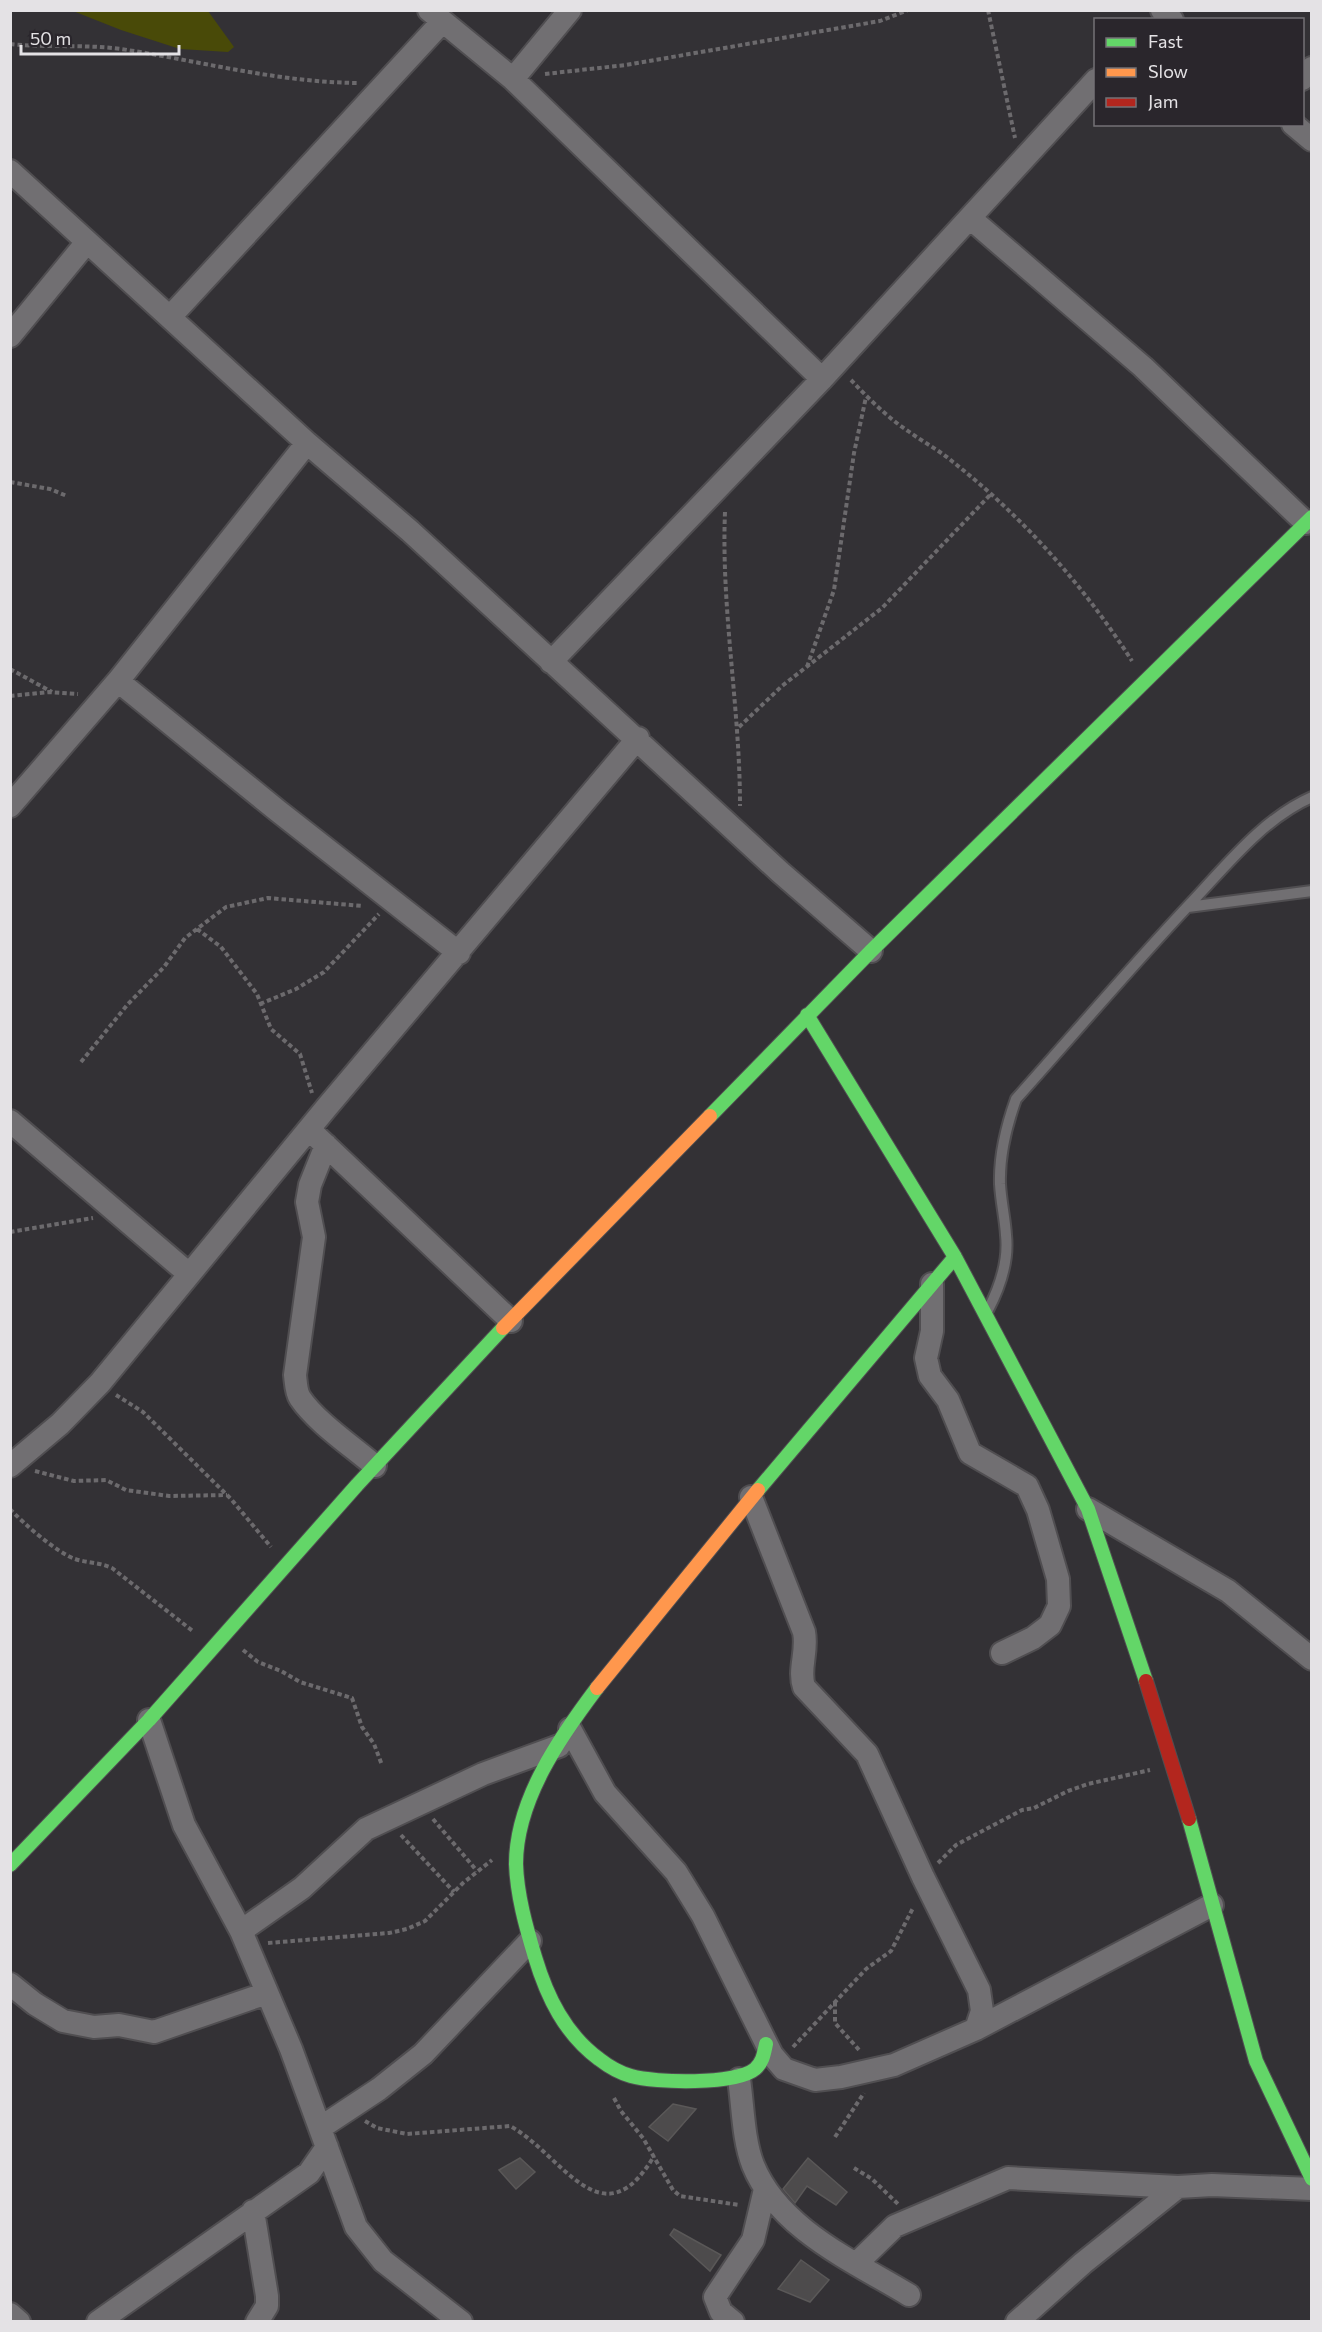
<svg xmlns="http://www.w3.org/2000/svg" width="1322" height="2332" font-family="Commissioner,sans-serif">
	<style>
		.green { fill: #494a08 }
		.building { fill: #4d4b4c; stroke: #5a5858; stroke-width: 1.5 }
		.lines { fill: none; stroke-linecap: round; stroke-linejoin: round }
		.lane-casing { stroke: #504e51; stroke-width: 14 }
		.street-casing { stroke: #504e51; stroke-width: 26 }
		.fast-casing { stroke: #504e51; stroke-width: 16 }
		.slow-casing { stroke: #504e51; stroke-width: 16 }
		.jam-casing { stroke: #504e51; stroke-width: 16 }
		.path { stroke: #6c6a6d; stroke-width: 4; stroke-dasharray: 4.5 3; stroke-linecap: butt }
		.lane { stroke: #716f72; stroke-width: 10 }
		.street { stroke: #716f72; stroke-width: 22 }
		.fast { stroke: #63d668; stroke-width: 14 }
		.slow { stroke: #ff974d; stroke-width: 14 }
		.jam { stroke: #b3261e; stroke-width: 14 }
	</style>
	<rect width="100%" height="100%" fill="#333135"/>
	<path class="green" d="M73 11H208L234 47 228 52 180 49 121 30Z"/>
	<path class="building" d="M673 2104 696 2109 668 2141 649 2127Z
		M520 2158 535 2172 516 2189 499 2170Z
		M808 2158 847 2192 836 2205 807 2186 795 2203 783 2189Z
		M674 2229 721 2255 710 2271 670 2235Z
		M801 2260 829 2280 810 2302 778 2289Z"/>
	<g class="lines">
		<g class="lane-casing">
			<path id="lane" d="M1188 907 1312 891
				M988 1310C1000 1287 1009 1262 1006 1235 1005 1218 1001 1202 1000 1184 999 1154 1006 1127 1016 1099 1074 1034 1130 968 1189 905 1226 866 1262 819 1312 797"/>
		</g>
		<g class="street-casing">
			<path id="street" d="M429 10 513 79 822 379
				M1162 10 1172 20
				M513 79 570 10
				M1302 79 1312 68
				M1293 124 1312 140
				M10 171 307 443 410 531 780 872 871 951
				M970 218 1143 367 1306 523
				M170 317 442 22
				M10 336 87 242
				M551 662 822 379 1096 80
				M118 681 278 811 459 953
				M10 806 118 681 307 443
				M10 1121 189 1274
				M316 1136 511 1321
				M326 1145 310 1185 307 1202 314 1237 295 1375C296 1383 296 1392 300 1398 316 1422 353 1447 375 1466
				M932 1284V1331L926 1358 930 1376 948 1400 970 1453 1027 1486 1038 1510 1058 1579 1059 1606 1050 1625 1033 1638 1002 1653
				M10 1466 60 1424 100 1383 327 1107 638 738
				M751 1497 804 1632C808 1652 798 1669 804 1687L867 1754 923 1877 979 1990 982 2011 976 2029
				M1088 1509 1228 1591 1312 1659
				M149 1720 184 1825 241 1931 291 2049 356 2227 383 2261 461 2322
				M570 1729 605 1793 676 1872 703 1916 772 2055 784 2069 815 2080 841 2077 894 2065 976 2029 1212 1905
				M241 1931 302 1888 366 1829 483 1774 559 1746
				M10 1984 35 2004 63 2021 94 2027 119 2025 154 2032 267 1993
				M739 2079C743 2106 743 2139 753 2165 779 2229 853 2261 909 2295
				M320 2128 379 2089 423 2054 530 1941
				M253 2211 267 2296V2306L257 2322
				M857 2263 895 2226 1008 2178 1178 2187 1212 2185 1312 2189
				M10 2314 19 2322
				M98 2322 309 2173 327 2147
				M733 2322 721 2312 715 2297 753 2240 765 2189
				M1017 2322 1083 2263 1178 2187"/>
		</g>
		<g class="fast-casing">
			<path id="fast" d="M807 1015 955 1257 1088 1509 1146 1681
				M710 1116 871 951 1312 517
				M758 1490 955 1257
				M597 1688C560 1737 516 1800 516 1864 517 1895 526 1927 535 1957 547 1997 565 2034 599 2059 608 2066 620 2073 631 2076 655 2083 736 2085 755 2069 763 2062 764 2053 766 2044
				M1189 1819 1256 2061 1312 2179
				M10 1865 149 1720 357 1485 503 1328"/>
		</g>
		<g class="slow-casing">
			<path id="slow" d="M503 1328 710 1116
				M597 1688 758 1490"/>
		</g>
		<g class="jam-casing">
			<path id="jam" d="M1146 1681 1189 1819"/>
		</g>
		<path class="path" d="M988 10 1015 138
			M10 44C47 48 84 44 121 49 200 61 276 82 357 83
			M545 74 626 65 880 21 908 10
			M851 380C868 398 887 417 908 431 923 442 939 450 953 462 1023 517 1084 586 1132 661
			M10 482 50 489 67 496
			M725 512C721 610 740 707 740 806
			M807 667 834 590 854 453 866 397
			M10 669 52 692
			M10 696 49 692 78 694
			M739 727 782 686 882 608 991 494
			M197 929 221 947 257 994 271 1029 300 1054 312 1093
			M260 1004 296 989 324 972 379 914
			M81 1062 128 1004 164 967 185 938 226 907 268 898 363 906
			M10 1232 93 1218
			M116 1395 143 1412 231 1499 271 1547
			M35 1471 74 1481 106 1480 126 1490 169 1496 227 1495
			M10 1509C24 1524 56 1552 75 1559 87 1563 99 1562 112 1568L194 1632
			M243 1650 258 1662 281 1671 300 1682 352 1698 362 1727 374 1744 382 1765
			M433 1819 477 1871
			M401 1835 454 1892
			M938 1863 956 1845 1022 1810 1034 1808 1068 1791 1088 1784 1150 1770
			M268 1943 389 1933 407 1929 425 1921 463 1883 492 1860
			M835 2002V2023L860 2051
			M793 2047 866 1969 891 1951 913 1908
			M614 2098 621 2111 643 2138 673 2190 680 2196 739 2205
			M365 2121 377 2128 407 2134 510 2126C562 2154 602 2244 654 2156
			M835 2137 864 2093
			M854 2168 872 2179 898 2204"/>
		<use href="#lane" class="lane"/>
		<use href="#street" class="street"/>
		<use href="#fast" class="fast"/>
		<use href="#slow" class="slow"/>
		<use href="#jam" class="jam"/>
	</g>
	<rect width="1322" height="2332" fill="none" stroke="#e4e2e5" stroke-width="24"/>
	<rect x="1094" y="18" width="210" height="108" fill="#2a262c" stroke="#747176" stroke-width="1.5"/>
	<rect x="1106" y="38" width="30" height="9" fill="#63d668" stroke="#747176" stroke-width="1.5"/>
	<text x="1148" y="48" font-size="18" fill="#e4e2e5">Fast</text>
	<rect x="1106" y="68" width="30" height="9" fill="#ff974d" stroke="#747176" stroke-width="1.5"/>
	<text x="1148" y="78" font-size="18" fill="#e4e2e5">Slow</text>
	<rect x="1106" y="98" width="30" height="9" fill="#b3261e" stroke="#747176" stroke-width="1.5"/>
	<text x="1148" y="108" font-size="18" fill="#e4e2e5">Jam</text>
	<path d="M21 45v9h158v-9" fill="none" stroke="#e4e2e5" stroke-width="3"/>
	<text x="30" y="45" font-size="18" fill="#e4e2e5" stroke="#2a262c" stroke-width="4.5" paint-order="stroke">50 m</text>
</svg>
